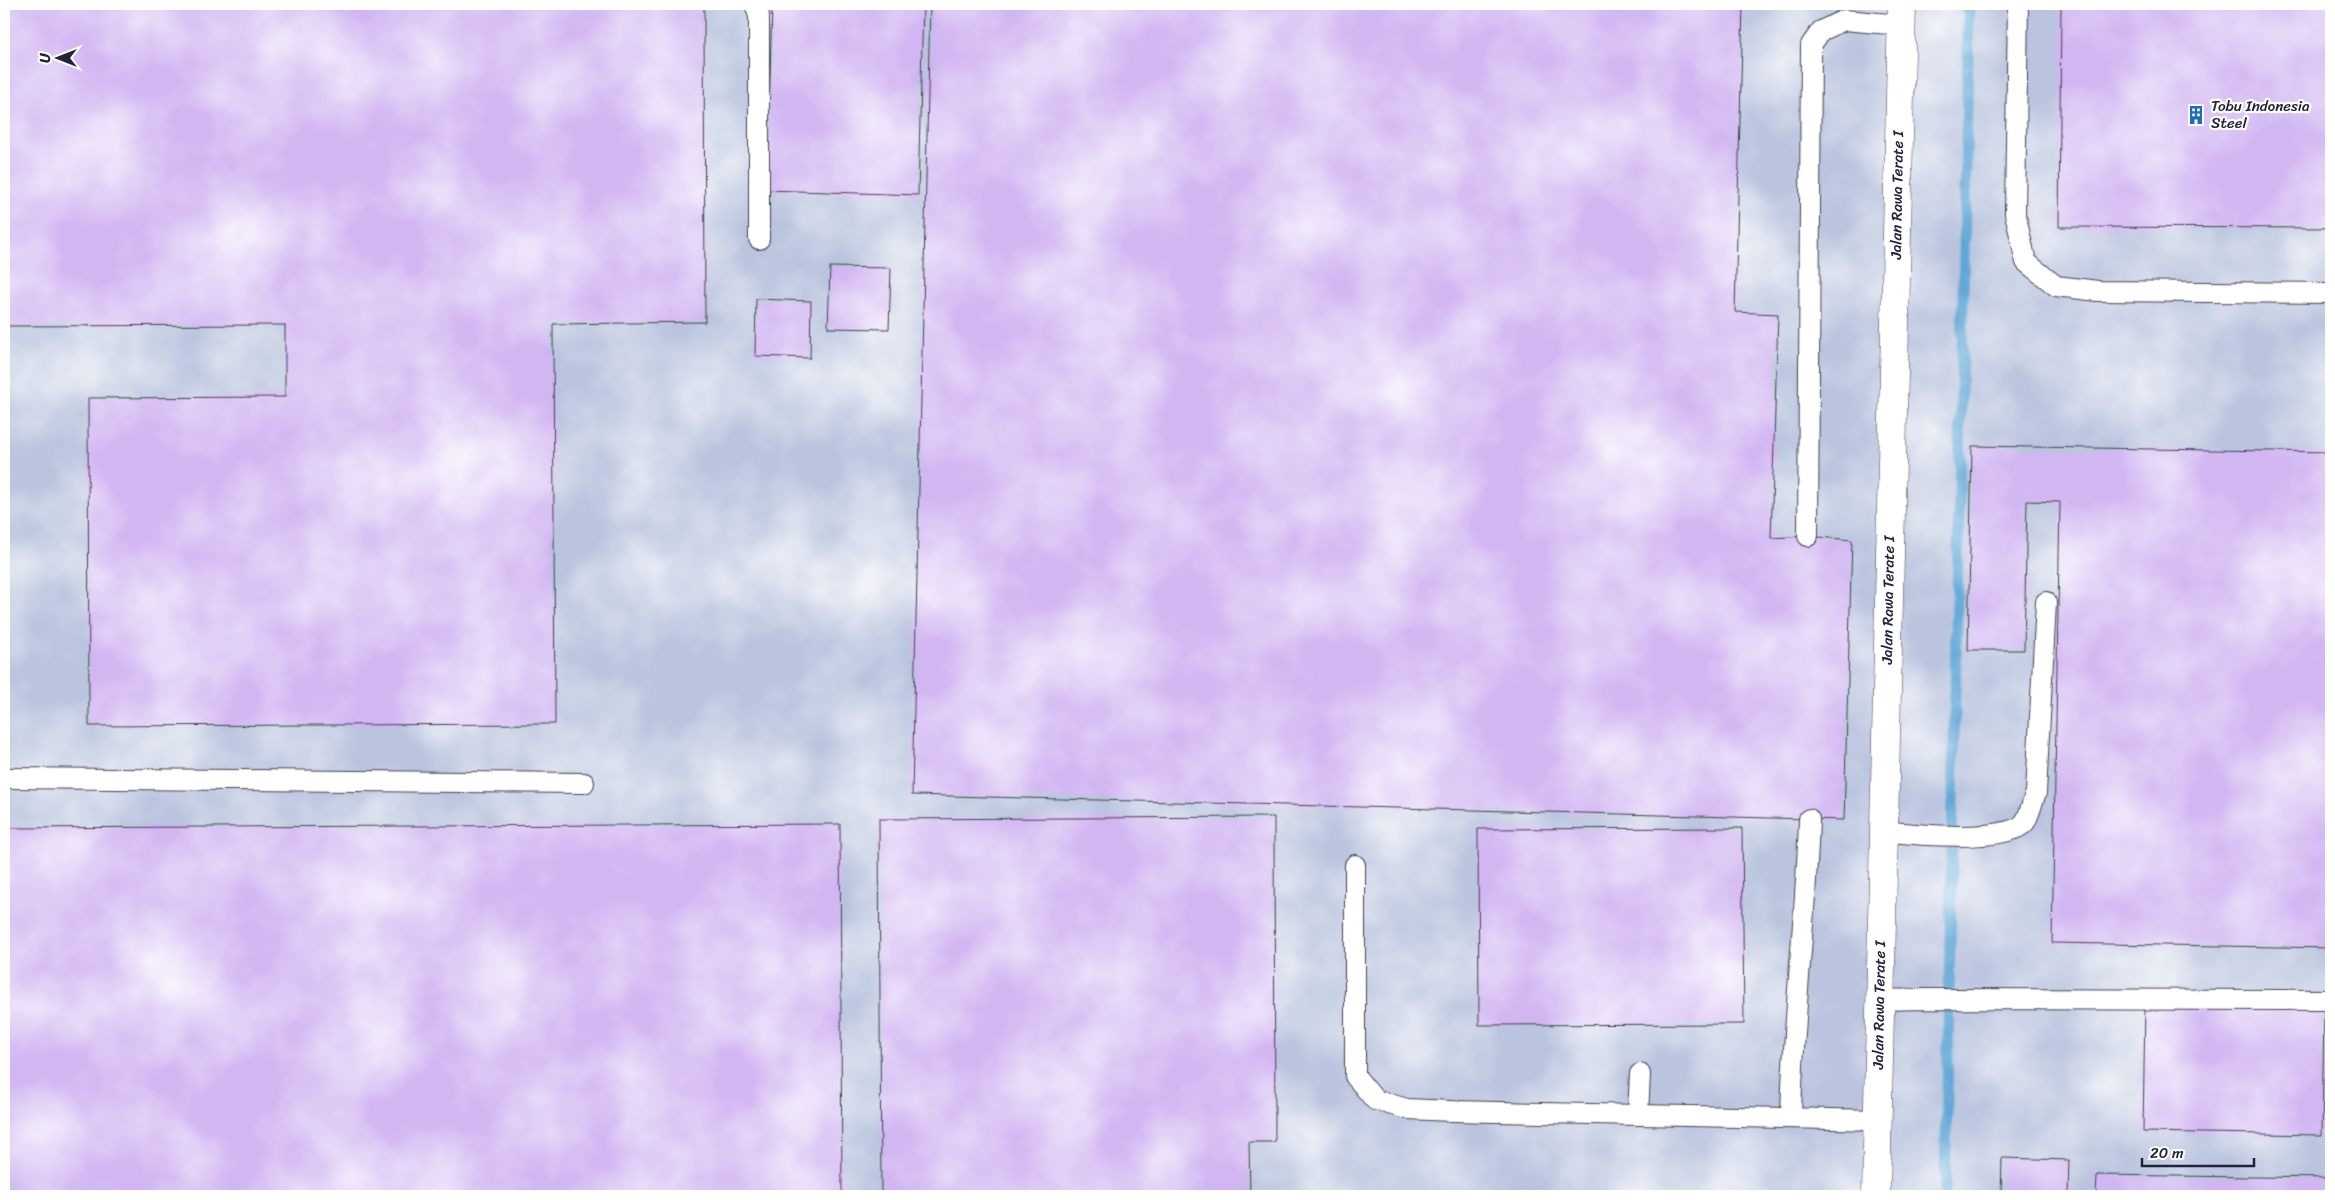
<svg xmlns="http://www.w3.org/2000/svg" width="2335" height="1200" font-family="Sriracha,sans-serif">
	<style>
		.industrial { fill: #bac4de }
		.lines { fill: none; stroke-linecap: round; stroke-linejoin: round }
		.stream { stroke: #5ea6d5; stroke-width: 11 }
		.building { fill: #d1b6f2 }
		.service-casing { stroke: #423f50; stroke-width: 22 }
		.minor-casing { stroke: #423f50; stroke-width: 29 }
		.service { stroke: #fff; stroke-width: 20 }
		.minor { stroke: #fff; stroke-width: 28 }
		.labels { text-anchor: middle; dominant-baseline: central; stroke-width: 4.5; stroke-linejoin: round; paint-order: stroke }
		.poi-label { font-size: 15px; fill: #22223b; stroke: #fff; text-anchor: start }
		.street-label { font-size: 15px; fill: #22223b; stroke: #fff }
	</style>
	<rect width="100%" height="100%" fill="#fff"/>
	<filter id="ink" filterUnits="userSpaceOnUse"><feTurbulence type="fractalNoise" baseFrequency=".02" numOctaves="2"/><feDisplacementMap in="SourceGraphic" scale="10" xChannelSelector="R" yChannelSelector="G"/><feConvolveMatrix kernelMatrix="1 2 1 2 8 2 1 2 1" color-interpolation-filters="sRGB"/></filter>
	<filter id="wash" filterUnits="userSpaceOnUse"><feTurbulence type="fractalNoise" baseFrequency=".0096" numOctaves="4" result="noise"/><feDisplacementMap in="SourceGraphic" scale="20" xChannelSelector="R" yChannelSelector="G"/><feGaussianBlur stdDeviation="1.12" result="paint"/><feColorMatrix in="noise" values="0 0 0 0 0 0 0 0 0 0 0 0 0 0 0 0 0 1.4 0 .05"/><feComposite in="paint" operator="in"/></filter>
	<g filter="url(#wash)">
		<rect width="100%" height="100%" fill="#f5e2ca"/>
		<path class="industrial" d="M4 4H2331V1196H4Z"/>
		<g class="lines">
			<path class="stream" d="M1945 1196 1969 4"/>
		</g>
		<g id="blocks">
			<path class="building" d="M4 4H704L705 322 553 324 555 724 89 726 88 398 285 397V325L4 326Z
				M772 4H923L918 195 767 190Z
				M930 4H1743L1735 312 1778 314 1771 538 1808 536 1852 540 1844 820 912 795Z
				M2061 4H2331V228L2059 227Z
				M830 267 891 268 889 329 828 328Z
				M756 299 811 301 810 358 755 356Z
				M1972 446 2331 452V948L2052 943 2060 502 2027 501 2024 650H1968Z
				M1274 817 1275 1142H1249L1250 1196H881L879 819Z
				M840 824 842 1196H4V828Z
				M1742 828 1744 1024 1479 1025 1478 829Z
				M2145 1007 2324 1010 2322 1135 2143 1132Z
				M2002 1158 2069 1160 2068 1196H2001Z
				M2097 1175 2331 1178V1196H2096Z"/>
		</g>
	</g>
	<g filter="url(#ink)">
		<use href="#blocks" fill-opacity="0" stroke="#423f50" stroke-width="1"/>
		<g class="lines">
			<g class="service-casing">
				<path id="service" d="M755 4 759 16V239
					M2018 4 2015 213 2026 262 2056 286 2098 291 2331 293
					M1808 536 1811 45 1821 31 1844 20 1901 25
					M4 778 584 783
					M1883 831C1909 834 2009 844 2025 822 2030 814 2032 802 2036 793L2046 602
					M1355 865V1076L1375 1100 1407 1109 1452 1111 1877 1120
					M1879 1000 1926 999 2331 1000
					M1638 1114 1640 1074
					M1791 1117C1793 1018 1806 919 1809 819"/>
			</g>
			<g class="minor-casing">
				<path id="minor" d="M1876 1196 1902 4"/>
			</g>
			<use href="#service" class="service"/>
			<use href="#minor" class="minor"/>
		</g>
	</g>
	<defs>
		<g id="building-bare" transform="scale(1.5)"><path d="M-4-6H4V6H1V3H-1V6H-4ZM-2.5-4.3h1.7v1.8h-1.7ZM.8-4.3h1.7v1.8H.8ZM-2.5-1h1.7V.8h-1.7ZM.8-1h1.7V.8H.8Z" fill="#1f6fb2" stroke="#fff" stroke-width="2.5" paint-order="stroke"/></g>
	</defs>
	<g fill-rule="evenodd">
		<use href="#building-bare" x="2196" y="115"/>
	</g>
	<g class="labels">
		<g class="poi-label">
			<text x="2211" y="106">Tobu Indonesia<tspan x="2211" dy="17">Steel</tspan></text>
		</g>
		<g class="street-label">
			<text transform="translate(1897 195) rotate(-89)">Jalan Rawa Terate I</text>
			<text transform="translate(1888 600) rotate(-89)">Jalan Rawa Terate I</text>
			<text transform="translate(1879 1005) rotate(-89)">Jalan Rawa Terate I</text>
		</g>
	</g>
	<rect width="2335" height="1200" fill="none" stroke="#fff" stroke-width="20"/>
	<g transform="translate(58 58) rotate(270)" stroke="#ffffff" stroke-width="4" paint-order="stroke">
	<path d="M0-4L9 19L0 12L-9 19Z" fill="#22223b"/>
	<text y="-8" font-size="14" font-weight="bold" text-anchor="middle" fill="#22223b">U</text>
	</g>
	<path d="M2142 1158v8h112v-8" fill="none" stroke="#22223b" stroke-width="2.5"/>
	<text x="2150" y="1158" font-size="15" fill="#22223b" stroke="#ffffff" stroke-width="4" paint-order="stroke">20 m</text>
</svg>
